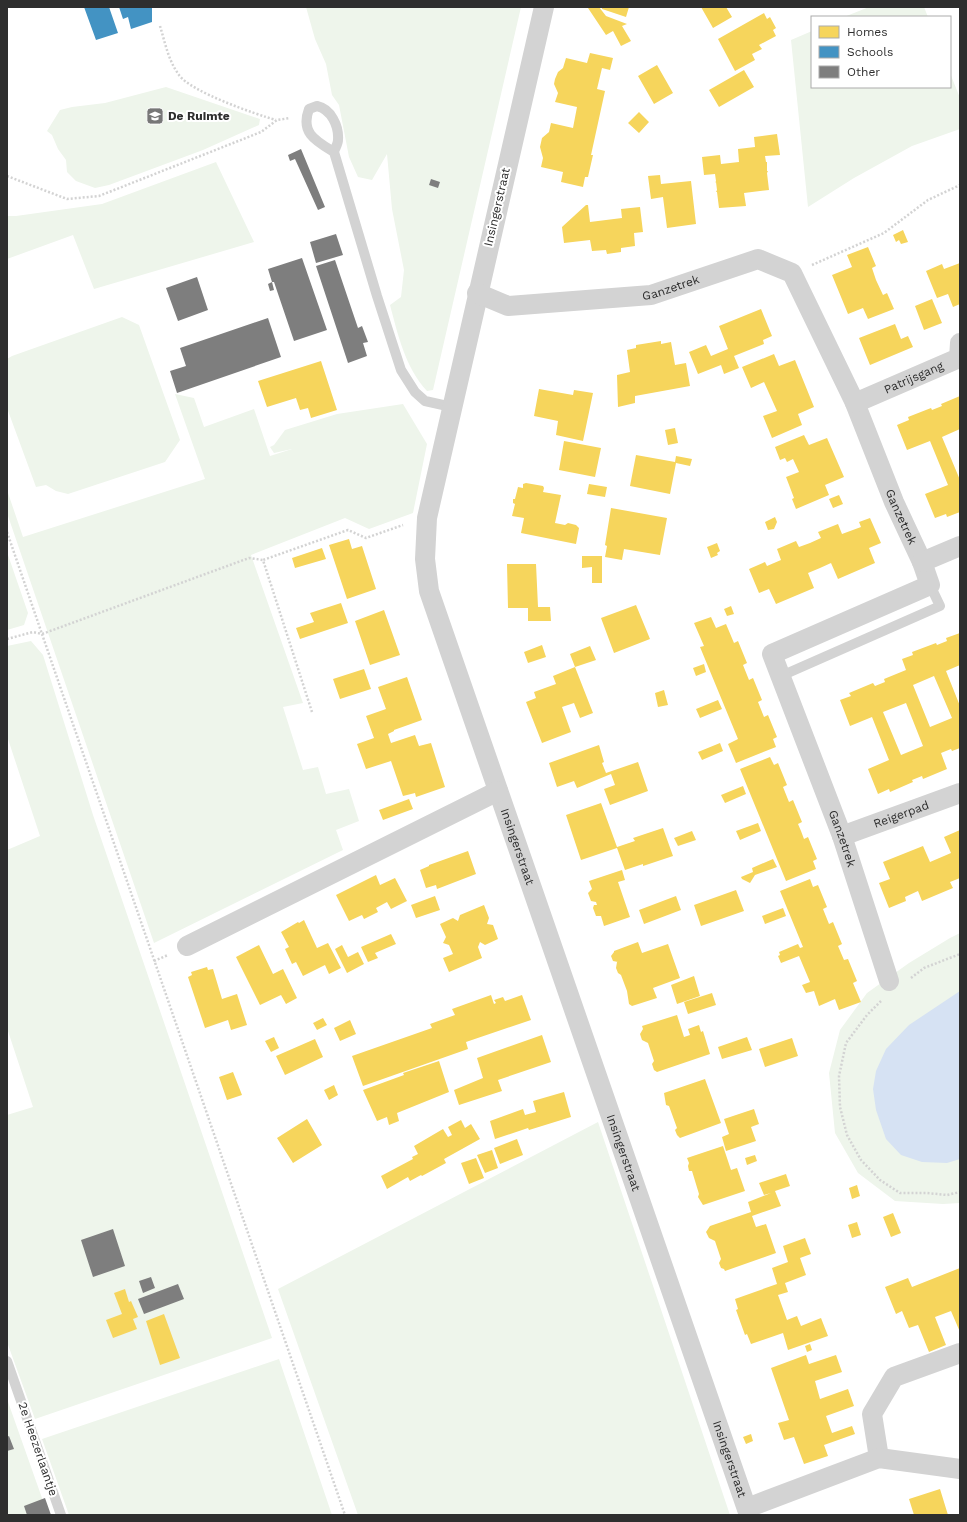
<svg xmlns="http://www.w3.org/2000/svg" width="967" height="1522" font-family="'Work Sans',sans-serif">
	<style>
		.green { fill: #eef5eb }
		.water { fill: #d6e2f3 }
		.homes { fill: #f6d55c; fill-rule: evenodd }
		.schools { fill: #4393c3 }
		.building { fill: #7e7e7e }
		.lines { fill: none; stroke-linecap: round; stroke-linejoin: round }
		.path { stroke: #d3d3d3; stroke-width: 2.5; stroke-dasharray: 2 2; stroke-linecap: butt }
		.service { stroke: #d3d3d3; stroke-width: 10 }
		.minor { stroke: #d3d3d3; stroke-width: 20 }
		.labels { text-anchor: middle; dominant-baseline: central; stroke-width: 4; stroke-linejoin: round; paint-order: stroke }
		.poi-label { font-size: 12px; font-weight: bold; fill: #2e2e2e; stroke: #fff; text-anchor: start }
		.street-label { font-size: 12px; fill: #2e2e2e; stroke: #fff }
	</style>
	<rect width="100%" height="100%" fill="#fff"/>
	<path class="green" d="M306 7H521L433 390 427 391C405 367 398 335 390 305L401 297 404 270 392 209 387 154 372 180 358 177 349 157 339 105 332 95 326 64 315 39Z
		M869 7H924L928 17H844Z
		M812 31V87H950V73L960 98V129L912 146 854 178 808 207 791 40Z
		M166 87 260 119 259 125 203 150 109 185 95 188 76 181 67 172 66 160 58 149 52 135 47 131 60 110 72 107 105 103Z
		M216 162 254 242 94 289 73 235 7 259V216H16L102 204Z
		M122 317 139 325 180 440 165 462 68 494 56 491 46 485 36 487 7 408V359L12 356Z
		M175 394 194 398 204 427 254 409 270 456 292 449 274 453 270 447 274 445 285 430 337 414 403 404 427 444 413 513 369 529 345 518 251 555 303 703 283 707 303 770 318 767 326 794 349 789 359 821 336 830 343 850 154 943 7 513V490L23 537 205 479Z
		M7 552 28 613 24 625 7 630Z
		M31 641 43 655 93 815 272 1338 35 1419 7 1342V1115L33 1107 7 1028V850L40 836 7 736V646Z
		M960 933V1203L943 1204 895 1201 858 1173 835 1133 829 1073 840 1030 867 993 909 963 950 938Z
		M598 1122 730 1515H358L278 1289Z
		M279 1359 332 1515H69L42 1439Z
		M7 1399 48 1515H7Z"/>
	<path class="water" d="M960 991V1159L947 1163 922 1162 901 1155 886 1139 876 1110 873 1089 876 1071 886 1049 909 1025Z"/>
	<path class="homes" d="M589 7H599L606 16 627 24 622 26 631 41 621 46 613 31 606 35 588 8Z
		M602 7H629L626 17 602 9Z
		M701 7H726L732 17 713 28Z
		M764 13 767 19 770 17 776 28 773 30 776 36 759 45 762 49 752 54 755 60 735 71 718 39Z
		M590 53 613 58 610 70 602 68 597 89 605 91 591 155H593L588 177H585L583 187 561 182 563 172 541 167 543 158 540 147 542 138 549 132 551 123 573 128 577 107 555 102 558 93 554 84 555 79 558 72 563 68 566 58 587 63Z
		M657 65 673 93 654 104 638 76Z
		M744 70 754 87 719 107 709 90Z
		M639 112 649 122 639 133 628 123Z
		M777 134 780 155 765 156 766 162H767V171H768L767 173 769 190 744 193 746 206 719 208 717 192H716L717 190 716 182 715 183 716 181 715 174 704 175 702 157 720 155 721 164 739 162 738 149 755 147 754 137Z
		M660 175 661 184 691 181 696 224 667 228 663 197 651 199 648 176Z
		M586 205H588L590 222 622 218 621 209 640 207 643 232 634 233 635 246 621 248V252L607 254 606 250 592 251 590 240 564 243 562 227Z
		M903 230 908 242 901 244 899 240 896 242 893 235Z
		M868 247 876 266 872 268 876 280 883 295 887 293 894 309 868 319 863 308 848 314 832 275 852 267 847 255Z
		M960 263V304L953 307 948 294 937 298 926 271 942 264 944 269Z
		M932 299 942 323 924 330 915 306Z
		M761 309 772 336 763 340 764 344 734 356 739 368 724 374 721 365 698 374 689 352 706 345 711 356 728 349 719 326Z
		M895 324 901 339 908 336 913 347 870 365 859 338Z
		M661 341V344L671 342 675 365 686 363 690 386 635 396V403L618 407 617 375 630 372 627 350 636 348V345Z
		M774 354 779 366 795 360 814 407 798 414 802 425 772 438 763 416 777 411 764 382 751 388 742 367Z
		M321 361 337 410 311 418 308 408 300 410 296 398 267 407 258 381Z
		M539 389 573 395 574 390 593 393 583 441 556 435 558 421 534 416Z
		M960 396V429L942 437 960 480V512L947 517 946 514 935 518 925 494 948 485 930 441 907 450 897 425 909 420 908 417 931 408 932 410 942 406 941 404Z
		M675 428 678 443 668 445 665 430Z
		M804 435 809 445 827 438 844 477 825 485 829 495 796 509 792 499 794 498 786 477 799 472 793 459 787 462 785 458 780 460 775 447Z
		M564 441 601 448 595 477 559 470Z
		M636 455 675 462 676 456 692 459 690 466 676 463 670 494 630 486Z
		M526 483 543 486 544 488 543 492 561 495 555 523 565 525 568 523 576 525 579 528 576 544 521 533 524 518 512 516 515 504 513 503V499H515L518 487 523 488V484Z
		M589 484 607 487 605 497 587 494Z
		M839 495 843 504 833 508 829 499Z
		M611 508 667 518 660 555 624 549 622 560 605 557 607 546 605 545Z
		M775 517 777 522 774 529 768 530 765 522Z
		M870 518 881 543 869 548 875 563 838 579 831 563 820 568 808 573 814 588 776 604 769 589 759 593 749 569 765 562 767 566 781 560 777 549 796 541 799 547 810 543 821 538 818 532 838 524 842 534 861 527 859 522Z
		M349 539 352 549 362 546 376 589 347 599 329 545Z
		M717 543 720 551 717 553 718 555 711 558 707 547Z
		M322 548 326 559 295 568 292 558Z
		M582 556H602V583H592V567L582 568Z
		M507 564H536L538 607H550L551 621H528V608H508Z
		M341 603 348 623 300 639 296 628 314 622 310 613Z
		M636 605 650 639 614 653 601 618Z
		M731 606 734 614 727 616 724 609Z
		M384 610 400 655 370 665 355 621Z
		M711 617 716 628 726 624 734 643 738 641 747 663 743 665 749 680 753 678 762 700 758 702 764 717 768 715 777 737 773 739 776 747 736 763 728 744 738 739 700 647 704 646 694 623Z
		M960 633V665L946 671 960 706V748L952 751 951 749 941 753 947 769 923 779 922 776 912 780 913 782 890 792 889 789 878 794 868 769 889 760 872 717 850 726 840 700 851 696 849 693 873 683 875 686 885 682 884 679 906 670 902 659 913 655 912 652 936 643 937 645 947 641 946 638ZM934 676 952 718 930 727 913 685ZM906 703 923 746 901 755 883 712Z
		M542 645 546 657 528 663 524 652Z
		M590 646 596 660 575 667 570 654Z
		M704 664 706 672 696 676 693 668Z
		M575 667 593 713 580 718 574 703 562 707 571 732 542 743 526 702 536 698 534 692 556 684 553 676Z
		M364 669 371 689 340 699 333 679Z
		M407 677 422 720 394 730V731L388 734 391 743 415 735 419 746 431 743 445 787 416 797 415 793 403 796 391 761 366 769 357 744 374 738 366 716 386 709 378 687Z
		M664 690 668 705 658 707 655 693Z
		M718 700 722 709 700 718 696 709Z
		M720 743 723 751 702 760 698 752Z
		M599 745 604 762 602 763 606 773 638 762 648 791 610 805 604 789 615 785 611 774 577 788 574 781 557 787 549 763Z
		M770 757 774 765 778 763 787 785 783 787 789 802 793 800 802 822 798 824 801 831 804 839 808 837 817 859 813 861 816 869 786 881 740 769Z
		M743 786 746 794 725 803 721 795Z
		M409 799 413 809 383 820 379 810Z
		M601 803 617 847 635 841 633 838 663 828 673 856 643 866V864L625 870 617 848 581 860 566 815Z
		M758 823 761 831 740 840 736 831Z
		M960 830V878L950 882 953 888 922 901 918 891 905 897 906 901 889 908 879 883 890 879 883 862 923 846 930 862 951 853 944 837Z
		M692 831 696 840 678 846 674 838Z
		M468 851 476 874 437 889 436 885 426 888 420 870 429 866V865Z
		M773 859 777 867 755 875 750 883 742 879 741 877 753 872 752 868Z
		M622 870 625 880 618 882 630 917 604 926 601 916H596L593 908 594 905H597L596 902 591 901 588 893 592 889 589 881Z
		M376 875 380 885 395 878 407 901 391 909 387 902 376 908 378 912 364 919 362 915 349 921 336 895Z
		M810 879 813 887 818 885 827 907 823 909 829 924 833 922 842 944 838 946 844 960 848 959 857 981 853 983 861 1002 839 1010 835 999 819 1006 814 991 806 993 802 985 810 982 799 956 781 963 778 956 780 955 779 952 798 944 800 948 803 947 780 891Z
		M736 890 744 911 701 926 694 905Z
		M435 896 440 910 416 918 411 905Z
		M676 896 681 910 644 924 639 910Z
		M484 905 489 918 487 924 493 925 498 939 485 945 480 942 478 947 482 958 449 972 443 958 453 954 449 945 443 943 446 937 440 924 453 918 458 921 460 915Z
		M783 908 786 916 765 924 762 916Z
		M304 920 317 948 328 943 341 968 329 974 325 965 303 976 296 962 292 964 285 949 289 947 281 932 298 922 299 923Z
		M391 934 396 944 375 953 378 958 368 962 361 947Z
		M638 942 642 953 668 944 680 978 653 988 657 998 632 1006 629 1004 627 991 621 975 618 973 616 968 617 962H618L613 961 611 956 614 952V951Z
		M259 945 273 974 283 969 297 998 286 1004 281 995 260 1005 236 957Z
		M342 945 348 957 358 952 364 964 347 973 335 949Z
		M207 967 208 970 213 969 222 999 237 994 247 1025 231 1030 228 1020 205 1028 188 977 192 975 191 972Z
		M694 976 700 996 677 1004 671 985Z
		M712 993 716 1005 688 1014 684 1002Z
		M491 995 494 1004 496 1003 494 1000 503 997 505 1001 522 995 531 1020 466 1042 468 1049 363 1086 352 1056 432 1028 430 1024 455 1015 452 1009Z
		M677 1015 684 1037 690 1035 688 1029 699 1025 701 1032 703 1031 710 1054 657 1072 654 1070 652 1064 654 1061 648 1043 642 1040 640 1034 643 1029 642 1026Z
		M323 1018 327 1025 317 1030 313 1023Z
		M350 1020 356 1034 340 1041 334 1028Z
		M542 1035 551 1062 498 1080 502 1091 459 1105 454 1090 483 1078 477 1058Z
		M274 1037 279 1048 271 1052 265 1041Z
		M747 1037 752 1050 722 1059 718 1047Z
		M792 1038 798 1056 765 1067 759 1049Z
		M315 1039 323 1057 285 1075 276 1056Z
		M439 1061 449 1092 397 1113 399 1121 389 1125 387 1117 377 1121 363 1090 404 1075 403 1073Z
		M233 1072 242 1095 227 1100 219 1077Z
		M705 1079 721 1123 680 1138 677 1135 675 1130 677 1128 669 1106 666 1105 664 1093Z
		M334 1085 338 1095 329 1100 324 1090Z
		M564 1092 571 1117 529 1130 528 1128 495 1139 490 1121 523 1109 525 1115 536 1112 533 1101Z
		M754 1109 759 1124 751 1127 756 1141 726 1151 722 1137 729 1134 724 1119Z
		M307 1119 322 1145 293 1163 277 1138Z
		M461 1120 465 1128 471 1124 480 1139 444 1159 446 1163 422 1176 421 1175 410 1181 408 1177 387 1189 381 1176 413 1159 412 1157 418 1154 414 1146 443 1129 448 1137 452 1135 448 1127Z
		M517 1139 523 1155 500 1164 494 1148Z
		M723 1146 731 1170 737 1168 745 1191 703 1205 698 1197 699 1194 692 1171H689L688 1166 689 1163 687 1158Z
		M492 1150 498 1168 485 1173 477 1155Z
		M755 1155 757 1161 747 1165 745 1158Z
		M476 1158 484 1178 469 1184 461 1163Z
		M786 1174 790 1186 775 1191 781 1206 752 1216 756 1227 766 1224 776 1253 725 1271 724 1269 721 1268 719 1263 721 1259 715 1241 709 1238 706 1232 710 1226 751 1212 748 1202 771 1193 764 1195 759 1183Z
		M857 1185 860 1196 852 1199 849 1188Z
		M893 1213 901 1233 891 1237 883 1217Z
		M857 1222 861 1235 852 1238 848 1225Z
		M805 1238 811 1254 800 1258 806 1275 785 1283 788 1292 778 1295 787 1320 797 1316 801 1326 821 1318 828 1336 788 1350 783 1333 751 1344 747 1334 745 1335 736 1310 738 1309 735 1299 777 1284 772 1268 788 1262 783 1246Z
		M960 1268V1332L951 1311 935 1317 946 1345 929 1352 918 1325 909 1328 902 1311 896 1314 885 1287 908 1278 912 1287Z
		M125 1289 129 1302 131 1301 138 1317 133 1319 137 1329 113 1338 106 1320 122 1314 114 1293Z
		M164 1314 180 1358 160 1365 146 1321Z
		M810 1344 812 1350 807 1352 805 1346Z
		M806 1355 809 1364 836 1355 842 1372 815 1381 820 1399 848 1389 854 1406 826 1416 832 1433 852 1426 855 1434 824 1445 828 1456 804 1464 794 1437 784 1440 778 1423 789 1420 771 1368Z
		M751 1434 753 1441 746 1444 743 1437Z
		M940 1489 948 1515H914L909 1499Z"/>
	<path class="schools" d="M84 7H109L118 33 96 40Z
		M119 7H152V22L131 29 128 17 123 19Z"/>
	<path class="building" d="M301 149 325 207 318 210 295 159 290 161 288 155Z
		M431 179 440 182 438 188 429 185Z
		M336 234 343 255 316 263 310 242Z
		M302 258 327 330 294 341 274 282H272L268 269Z
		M335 260 358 328 362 326 368 342 363 343 367 356 348 363 316 266Z
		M197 277 208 310 178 321 166 288Z
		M272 282 274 290 270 291 268 284Z
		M268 318 281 357 177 393 170 371 186 366 180 348Z
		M113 1229 125 1266 93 1277 81 1240Z
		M151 1277 155 1288 143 1293 139 1281Z
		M178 1284 184 1299 144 1314 138 1299Z
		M9 1436 14 1449 7 1451V1437Z
		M45 1498 51 1515H27L24 1506Z"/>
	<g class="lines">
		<path class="path" d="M160 26C165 42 168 60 179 75 191 92 255 114 276 120
			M7 176 67 199 99 196 261 132 277 120 290 118
			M812 265 884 233 928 200 960 185
			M7 532 42 634 249 558 263 560
			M7 639 33 632 42 634 345 1515
			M312 712 263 560 348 530 366 538 403 525
			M154 961 168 955
			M911 978 924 968 960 954
			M881 1001 867 1015 846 1043 839 1076 840 1107 847 1135 861 1160 880 1180 900 1193H927L947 1195 960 1192"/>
		<path class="service" d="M317 106C331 109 339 126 338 140 338 144 335 148 334 152 316 141 300 133 309 109Z
			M334 152 377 296 401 370 415 392 425 401 452 407
			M781 676 940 606 930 585
			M7 1361 61 1515"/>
		<g class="minor">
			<path id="s1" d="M544 7 427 518 425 559 429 591 749 1515"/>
			<path id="s2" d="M477 293 508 306 651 295 758 259 792 273 855 403 894 502 922 562 930 585 772 654 842 836 889 981"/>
			<path id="s3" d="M855 403 959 358 960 343"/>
			<path d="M922 562 960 546"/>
			<path id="s4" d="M842 836 960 793"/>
			<path d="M187 946 498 791"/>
			<path d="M879 1458 872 1414 894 1377 960 1353"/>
			<path d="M747 1508 879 1458 960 1469"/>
		</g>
	</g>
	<defs>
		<g id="school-square" transform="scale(0.9)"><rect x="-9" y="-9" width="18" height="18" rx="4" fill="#777" stroke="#fff"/><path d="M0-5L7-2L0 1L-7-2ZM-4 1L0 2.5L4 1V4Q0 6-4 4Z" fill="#fff"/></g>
	</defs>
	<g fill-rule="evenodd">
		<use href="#school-square" x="155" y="116"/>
	</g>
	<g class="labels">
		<g class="poi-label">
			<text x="168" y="116">De Ruimte</text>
		</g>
		<g class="street-label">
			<text transform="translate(497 207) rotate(-77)">Insingerstraat</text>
			<text stroke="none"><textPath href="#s2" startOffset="198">Ganzetrek</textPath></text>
			<text stroke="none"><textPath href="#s3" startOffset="64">Patrijsgang</textPath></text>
			<text stroke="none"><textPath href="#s2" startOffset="594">Ganzetrek</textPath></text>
			<text stroke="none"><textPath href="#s4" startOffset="63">Reigerpad</textPath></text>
			<text stroke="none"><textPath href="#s2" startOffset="1038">Ganzetrek</textPath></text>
			<text stroke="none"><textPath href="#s1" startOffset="868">Insingerstraat</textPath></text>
			<text stroke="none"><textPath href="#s1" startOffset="1192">Insingerstraat</textPath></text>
			<text transform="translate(38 1449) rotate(71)">2e Heezerlaantje</text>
			<text stroke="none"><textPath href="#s1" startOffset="1516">Insingerstraat</textPath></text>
		</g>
	</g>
	<rect width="967" height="1522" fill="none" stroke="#2e2e2e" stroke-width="16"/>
	<rect x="811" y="16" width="140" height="72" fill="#ffffff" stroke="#ababab"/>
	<rect x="819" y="26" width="20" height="12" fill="#f6d55c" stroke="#ababab"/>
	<text x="847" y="36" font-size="12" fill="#2e2e2e">Homes</text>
	<rect x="819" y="46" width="20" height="12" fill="#4393c3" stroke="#ababab"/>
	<text x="847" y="56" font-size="12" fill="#2e2e2e">Schools</text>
	<rect x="819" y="66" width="20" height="12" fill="#7e7e7e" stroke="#ababab"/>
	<text x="847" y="76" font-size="12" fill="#2e2e2e">Other</text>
</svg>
